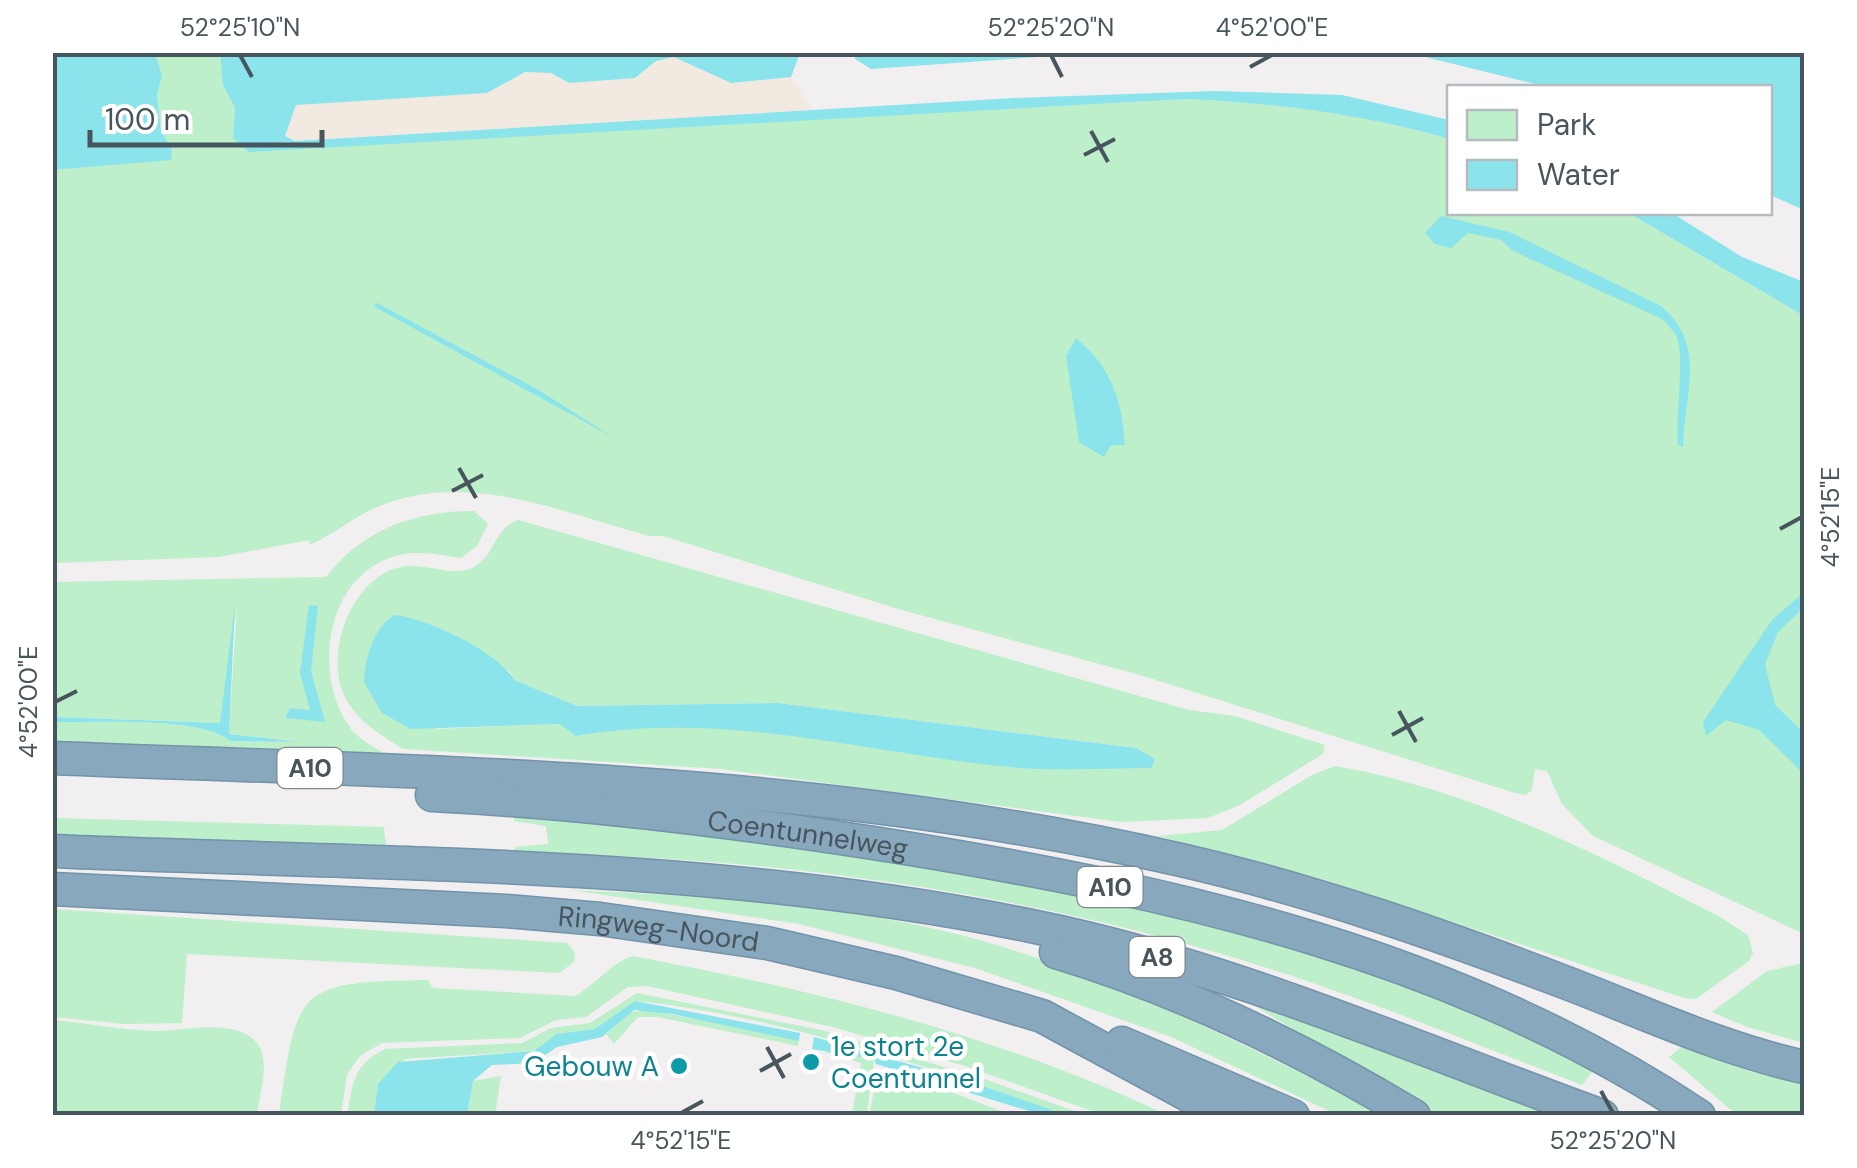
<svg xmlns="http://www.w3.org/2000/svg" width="1857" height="1168" font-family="'DM Sans',sans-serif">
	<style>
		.green { fill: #bdefca; fill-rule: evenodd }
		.sand { fill: #f2eae0 }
		.water { fill: #8be3eb }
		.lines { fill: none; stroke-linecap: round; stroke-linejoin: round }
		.motorway-casing { stroke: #7293a9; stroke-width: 35 }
		.motorway { stroke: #87a8bd; stroke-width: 32 }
		.ticks { fill: none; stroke: #47555c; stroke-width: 4 }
		.culture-dot { fill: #0f9aa8; stroke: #fff; stroke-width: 4 }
		.labels { text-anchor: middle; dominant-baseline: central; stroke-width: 9; stroke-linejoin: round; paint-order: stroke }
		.shield { fill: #fff; stroke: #7e888d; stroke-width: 2.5 }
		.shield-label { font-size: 25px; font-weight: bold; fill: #47555c }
		.street-label { font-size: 28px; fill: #47555c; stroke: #fff }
		.culture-label { font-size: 28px; fill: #0d838f; stroke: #fff; text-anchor: start }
		.neatline { fill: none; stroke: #47555c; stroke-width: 4 }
		.ticks-label { font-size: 25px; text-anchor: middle; fill: #47555c }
	</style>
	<rect width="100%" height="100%" fill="#f1efef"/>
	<path class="green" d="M155 53H220L223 85 235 108 233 138 250 151 1186 99C1276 102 1362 114 1449 139L1450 212 1629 213 1804 316V934L1593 836 1562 804 1547 771 1535 769 1532 790 1526 795 1515 793 1140 675 902 610 663 536H649C561 512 466 469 377 507 353 517 334 535 309 545V540L219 557 53 563V170L171 159 160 122 157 95 162 76Z
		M474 511 488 524 477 546 461 558C441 555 418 550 399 555 325 573 311 675 351 729 359 739 371 745 382 752L364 756 53 749V722C94 723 201 716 230 741L299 742 229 734 237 605 221 723 53 717V582L326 577C363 529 415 511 474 511Z
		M518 520 1189 710 1235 716 1325 745 1323 754 1240 805 1208 818 1121 822 721 769 403 749C381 735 359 723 346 699 323 657 349 583 396 568 421 560 449 578 472 568 496 556 493 529 518 520ZM509 670 514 680 577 706 778 703 1136 748 829 738 686 724 635 726 576 736 561 724 435 729Z
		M1335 766C1471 789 1599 855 1720 917L1748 935 1753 953 1749 961 1696 999 1684 998 1322 879 1158 836 1222 830 1312 775Z
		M514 814 676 828 1078 891 1371 966 1595 1068 1582 1085C1459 1038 1338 987 1211 951 985 886 749 856 514 853L515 847 548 844 546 826 514 821Z
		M53 818 384 827 386 846 53 836Z
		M571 890C721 897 878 905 1022 953 1148 996 1266 1054 1383 1115H1338L1171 1037 975 968 799 924Z
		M53 909 567 943 575 952 574 962 559 973 187 954 182 1023 125 1024 53 1017Z
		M632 956C815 990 998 1035 1167 1115H1103L965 1066 833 1027 647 986 628 987 586 1017 556 1020 520 1038 382 1043 360 1056 347 1074 341 1115H279C297 988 296 982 428 980L433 988 575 996C597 984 608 965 632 956Z
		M1804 963V1043L1747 1027 1712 1012 1767 971Z
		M637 993 821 1030 984 1079 1086 1115C1046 1115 1008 1093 970 1081 862 1048 748 1012 636 1001L595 1029 558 1034 534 1051 405 1059 378 1084 374 1115 347 1116C352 1085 354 1063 385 1049L522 1043 551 1028 590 1023Z
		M1238 996 1556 1115H1437Z
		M647 1010 782 1035 799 1041 798 1046 657 1017H638L614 1044 606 1034 631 1012Z
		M53 1020C86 1023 121 1030 155 1031 184 1031 240 1016 259 1046 270 1064 259 1096 257 1115H53Z
		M1683 1046 1751 1072 1804 1080V1115H1737L1669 1057Z
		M827 1048 874 1059 867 1115H852L861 1063 825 1052Z
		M501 1076 495 1115 467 1116 473 1081Z
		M876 1082 954 1093 1011 1115H869Z"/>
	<path class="sand" d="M674 57 731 83 791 77 813 110 294 141 285 136 296 105 487 93 525 72 551 73 569 83 635 78 656 61Z"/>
	<path class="water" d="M53 52 155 53 162 76 157 95 161 130 172 150 171 160 53 170Z
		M220 53H800L791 77 731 83 674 57 656 61 635 78 569 83 551 73 525 72 487 93 296 105 285 136 295 141 1014 98 1214 91 1342 95 1449 120V139C1362 114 1276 103 1186 99L249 152 233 138 235 108 223 85Z
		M855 53V52L1338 53 1308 57H1038L871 69 855 59Z
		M1366 53H1804V210L1770 195V88L1547 87 1417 55Z
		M1629 213H1672L1742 257 1804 282V316Z
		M1441 216 1509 232 1661 306C1708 346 1684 393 1683 447L1678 445C1675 418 1685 357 1677 338 1675 332 1667 324 1662 319L1513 251 1501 240 1468 233 1451 248 1435 244 1425 233Z
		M377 303 537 389 614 438 373 306Z
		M1076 338C1112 368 1122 400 1125 445H1111L1104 457 1079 442 1066 356Z
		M1804 592V607L1778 632 1765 664 1775 705 1804 733V774L1759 730 1726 720 1706 736 1703 722 1772 620Z
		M235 604 229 734 299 742 230 741C202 716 93 723 53 722V717L220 723Z
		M309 605 318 606 311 671 325 722 285 718 290 708 310 710 300 673Z
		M394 615C426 618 499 652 514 680L577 706 778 703 1136 748 1155 759 1151 768C1108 768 1064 771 1021 768 870 755 730 709 576 736L560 724 411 729 382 713 364 682C365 658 373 629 394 615Z
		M635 1001 800 1033 799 1041 672 1014 634 1010 602 1037 557 1047 534 1063 492 1065 473 1081 467 1115H374L378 1084 398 1062 534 1051 557 1034 595 1029Z
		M814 1037 972 1082 1066 1115H1042L876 1064 874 1059 812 1049Z"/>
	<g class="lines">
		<g class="motorway-casing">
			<g id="motorway">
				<path d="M52 758C431 773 810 775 1181 860 1312 890 1441 935 1567 983 1645 1013 1722 1049 1804 1067"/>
				<path id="s1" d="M432 795C591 803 748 823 905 848 1182 893 1462 957 1699 1116"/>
				<path d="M52 851C379 865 714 860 1036 927 1232 967 1414 1048 1602 1116"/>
				<path id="s2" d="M52 889 506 911 600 919 767 943 896 973 1042 1016 1227 1116"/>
				<path d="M1056 952C1182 990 1301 1048 1414 1116"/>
				<path d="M1122 1043 1293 1116"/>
			</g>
		</g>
		<use href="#motorway" class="motorway"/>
	</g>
	<path class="ticks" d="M240 55 252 77M1051 55 1062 77M1250 67 1272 55M1091 131 1108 162M1084 155 1115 139M459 468 476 498M452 491 483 475M1780 529 1802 517M55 702 77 691M1399 711 1416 742M1392 735 1423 718M767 1047 784 1078M760 1071 791 1054M1601 1091 1613 1113M681 1113 703 1101"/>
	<g class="culture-dot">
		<circle cx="811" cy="1062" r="10"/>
		<circle cx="679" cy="1066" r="10"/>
	</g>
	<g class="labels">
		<g class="shield">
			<rect x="277.5" y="748" width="65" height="40" rx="8"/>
			<rect x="1077.5" y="867" width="65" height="40" rx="8"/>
			<rect x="1129.5" y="937" width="55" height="40" rx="8"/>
		</g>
		<g class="shield-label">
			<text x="310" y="768">A10</text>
			<text x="1110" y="887">A10</text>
			<text x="1157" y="957">A8</text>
		</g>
		<g class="street-label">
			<text stroke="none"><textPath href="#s1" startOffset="378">Coentunnelweg</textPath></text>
			<text stroke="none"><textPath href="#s2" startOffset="608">Ringweg-Noord</textPath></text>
		</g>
		<g class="culture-label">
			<text x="831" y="1046">1e stort 2e<tspan x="831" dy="32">Coentunnel</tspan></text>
			<text x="659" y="1066" text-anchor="end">Gebouw A</text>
		</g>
	</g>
	<rect width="1857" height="1168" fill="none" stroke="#ffffff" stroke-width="110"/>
	<rect x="1447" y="85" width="325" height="130" fill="#ffffff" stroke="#b5bbbe" stroke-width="2.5"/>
	<rect x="1467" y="110" width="50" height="30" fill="#bdefca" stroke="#b5bbbe" stroke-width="2.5"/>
	<text x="1537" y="135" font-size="30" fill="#47555c">Park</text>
	<rect x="1467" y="160" width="50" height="30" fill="#8be3eb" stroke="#b5bbbe" stroke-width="2.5"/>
	<text x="1537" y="185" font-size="30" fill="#47555c">Water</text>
	<path d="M90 130v15h232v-15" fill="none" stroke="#47555c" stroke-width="5"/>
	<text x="105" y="130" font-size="30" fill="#47555c" stroke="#ffffff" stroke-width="8" paint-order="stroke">100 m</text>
	<rect x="55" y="55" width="1747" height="1058" class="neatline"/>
	<g class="ticks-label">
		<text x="240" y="36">52°25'10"N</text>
		<text x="1051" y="36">52°25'20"N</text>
		<text x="1272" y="36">4°52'00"E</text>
		<text transform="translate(1830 517) rotate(-90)" y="9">4°52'15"E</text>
		<text transform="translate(28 702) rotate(-90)" y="9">4°52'00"E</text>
		<text x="681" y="1149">4°52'15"E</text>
		<text x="1613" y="1149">52°25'20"N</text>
	</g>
</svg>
